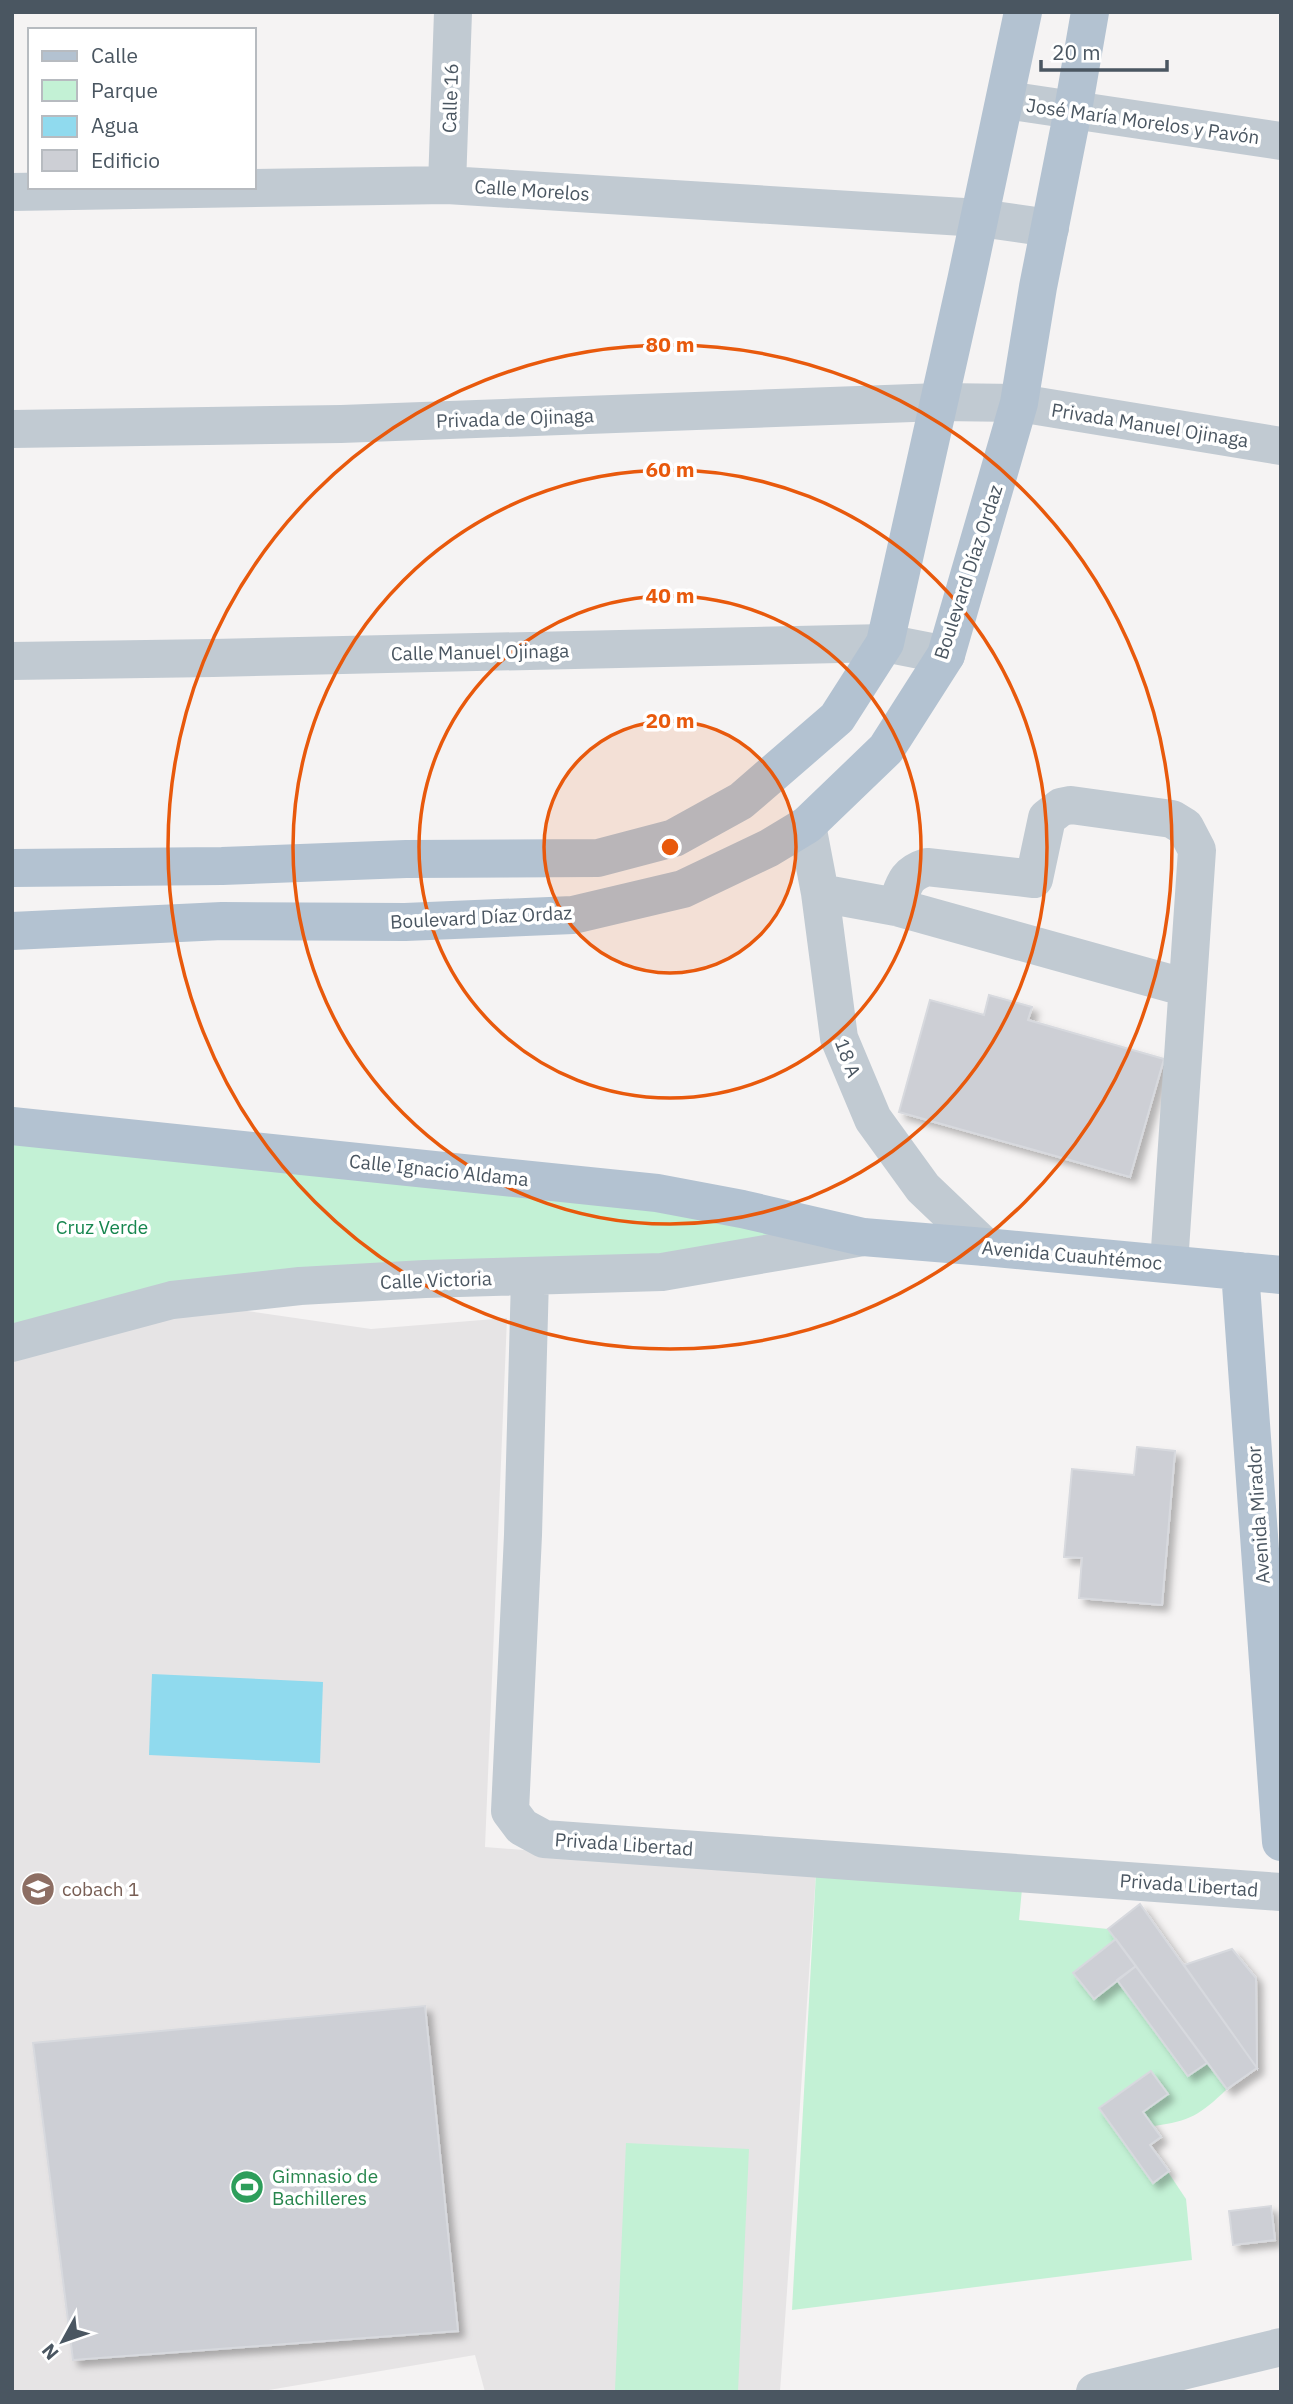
<svg xmlns="http://www.w3.org/2000/svg" width="1293" height="2404" font-family="'IBM Plex Sans',sans-serif">
	<style>
		.education { fill: #e6e4e5 }
		.green { fill: #c3f1d5 }
		.water { fill: #90daee }
		.building { fill: #cdcfd5; stroke: #d7d9de; stroke-width: 2; filter: url(#shadow) }
		.lines { fill: none; stroke-linecap: round; stroke-linejoin: round }
		.minor { stroke: #c1cad2; stroke-width: 38 }
		.major { stroke: #b3c2d1; stroke-width: 38 }
		.ring { fill: none; stroke: #e8590c; stroke-width: 3.5 }
		.labels { text-anchor: middle; dominant-baseline: central; stroke-width: 7; stroke-linejoin: round; paint-order: stroke }
		.street-label { font-size: 19px; fill: #4a5661; stroke: #fff }
		.park-label { font-size: 19px; fill: #17864f; stroke: #fff }
		.education-label { font-size: 19px; fill: #785e54; stroke: #fff; text-anchor: start }
		.leisure-label { font-size: 19px; fill: #27864d; stroke: #fff; text-anchor: start }
		.centre { fill: #e8590c; stroke: #fff; stroke-width: 3.5 }
		.ring-label { font-size: 21px; text-anchor: middle; font-weight: bold; fill: #e8590c; stroke: #fff; stroke-width: 7; stroke-linejoin: round; paint-order: stroke }
	</style>
	<defs>
		<filter id="shadow"><feDropShadow dx="6" dy="6" stdDeviation="3.5" flood-color="#0004"/></filter>
	</defs>
	<rect width="100%" height="100%" fill="#f5f3f3"/>
	<path class="education" d="M172 1300 371 1329 507 1318 485 1847 816 1873 780 2392H485L475 2355 257 2392H12V1343Z"/>
	<path class="green" d="M12 1127 863 1237 172 1300 12 1346Z
		M816 1873 1022 1889 1019 1920 1108 1929 1116 1939 1074 1974 1094 1998 1117 1980 1187 2076 1207 2063 1227 2089C1200 2115 1190 2121 1154 2126L1161 2137 1150 2145 1186 2199 1192 2260 792 2310Z
		M626 2143 749 2149 738 2392 615 2390Z"/>
	<path class="water" d="M152 1674 323 1682 320 1763 149 1755Z"/>
	<path class="building" d="M989 995 1032 1007 1028 1020 1164 1059 1130 1177 899 1112 930 1000 984 1015Z
		M1137 1447 1175 1451 1162 1605 1079 1598 1082 1558 1064 1557 1072 1469 1134 1475Z
		M1140 1904 1257 2068 1227 2089 1108 1929Z
		M1116 1939 1136 1966 1094 1999 1073 1973Z
		M1232 1949 1256 1978 1257 2068 1184 1965Z
		M1136 1966 1207 2063 1188 2076 1117 1980Z
		M425 2006 458 2331 73 2360 33 2043Z
		M1151 2071 1168 2094 1143 2112 1161 2137 1150 2145 1169 2171 1153 2183 1099 2108Z
		M1271 2206 1275 2240 1233 2245 1229 2211Z"/>
	<g class="lines">
		<path class="minor" d="M1006 100 1281 141
			M447 185 453 12
			M12 192 447 185 980 218 1050 228
			M12 429 341 424 940 402 1019 403 1281 446
			M12 661 213 658 885 643 946 655
			M807 825 820 893 839 1038 873 1119 923 1188 985 1247
			M820 893 896 907 1187 988
			M896 907C904 886 904 874 927 867L1034 879 1047 818 1061 807 1071 805 1172 819 1185 827 1197 850 1169 1264
			M530 1278 523 1535 510 1811 522 1827 544 1839 1281 1892
			M12 1343 172 1300 300 1286 425 1279 662 1272 863 1237
			M1095 2392 1281 2347"/>
		<path class="major" d="M12 868 222 866 406 859 598 858 674 838 741 801 837 718 885 643 966 281 1023 12
			M12 931 222 921 405 922 573 915 683 889 769 848 807 825 886 749 946 655 1019 403 1038 287 1073 110 1090 12
			M12 1126 657 1193 742 1209 863 1237 985 1247 1281 1275
			M1240 1271 1281 1842"/>
	</g>
	<circle cx="670" cy="847" r="126" fill="#e8590c" fill-opacity=".12"/>
	<g class="ring">
		<circle cx="670" cy="847" r="126"/>
		<circle cx="670" cy="847" r="251"/>
		<circle cx="670" cy="847" r="377"/>
		<circle cx="670" cy="847" r="502"/>
	</g>
	<defs>
		<g id="school-disc" transform="scale(1.75)"><circle r="9.5" fill="#8d6e63" stroke="#fff"/><path d="M0-5L7-2L0 1L-7-2ZM-4 1L0 2.5L4 1V4Q0 6-4 4Z" fill="#fff"/></g>
		<g id="stadium-disc" transform="scale(1.75)"><circle r="9.5" fill="#2e9e5b" stroke="#fff"/><path d="M0-5a6.5 5 0 1 0 0 10a6.5 5 0 1 0 0-10ZM-3.5-1.8h7v3.6h-7Z" fill="#fff"/></g>
	</defs>
	<g fill-rule="evenodd">
		<use href="#school-disc" x="38" y="1889"/>
		<use href="#stadium-disc" x="247" y="2187"/>
	</g>
	<g class="labels">
		<g class="street-label">
			<text transform="translate(450 98) rotate(-88)">Calle 16</text>
			<text transform="translate(1143 121) rotate(8)">José María Morelos y Pavón</text>
			<text transform="translate(532 190) rotate(4)">Calle Morelos</text>
			<text transform="translate(515 418) rotate(-2)">Privada de Ojinaga</text>
			<text transform="translate(1150 425) rotate(9)">Privada Manuel Ojinaga</text>
			<text transform="translate(968 572) rotate(-72)">Boulevard Díaz Ordaz</text>
			<text transform="translate(480 652) rotate(-1)">Calle Manuel Ojinaga</text>
			<text transform="translate(481 917) rotate(-3)">Boulevard Díaz Ordaz</text>
			<text transform="translate(848 1058) rotate(69)">18 A</text>
			<text transform="translate(439 1170) rotate(6)">Calle Ignacio Aldama</text>
			<text transform="translate(1072 1255) rotate(5)">Avenida Cuauhtémoc</text>
			<text transform="translate(436 1280) rotate(-2)">Calle Victoria</text>
			<text transform="translate(1258 1515) rotate(-94)">Avenida Mirador</text>
			<text transform="translate(624 1844) rotate(4)">Privada Libertad</text>
			<text transform="translate(1189 1885) rotate(4)">Privada Libertad</text>
		</g>
		<g class="park-label">
			<text x="102" y="1227">Cruz Verde</text>
		</g>
		<g class="education-label">
			<text x="62" y="1889">cobach 1</text>
		</g>
		<g class="leisure-label">
			<text x="272" y="2176">Gimnasio de<tspan x="272" dy="22">Bachilleres</tspan></text>
		</g>
	</g>
	<circle cx="670" cy="847" r="10" class="centre"/>
	<g class="ring-label">
		<text x="670" y="352">80 m</text>
		<text x="670" y="477">60 m</text>
		<text x="670" y="603">40 m</text>
		<text x="670" y="728">20 m</text>
	</g>
	<rect width="1293" height="2404" fill="none" stroke="#4a5661" stroke-width="28"/>
	<rect x="28" y="28" width="228" height="161" fill="#ffffff" stroke="#b7bbc0" stroke-width="2"/>
	<rect x="42" y="51" width="35" height="10" fill="#b3c2d1" stroke="#b7bbc0" stroke-width="2"/>
	<text x="91" y="63" font-size="21" fill="#4a5661">Calle</text>
	<rect x="42" y="80" width="35" height="21" fill="#c3f1d5" stroke="#b7bbc0" stroke-width="2"/>
	<text x="91" y="98" font-size="21" fill="#4a5661">Parque</text>
	<rect x="42" y="116" width="35" height="21" fill="#90daee" stroke="#b7bbc0" stroke-width="2"/>
	<text x="91" y="133" font-size="21" fill="#4a5661">Agua</text>
	<rect x="42" y="150" width="35" height="21" fill="#cdcfd5" stroke="#b7bbc0" stroke-width="2"/>
	<text x="91" y="168" font-size="21" fill="#4a5661">Edificio</text>
	<g transform="translate(63 2341) rotate(230)" stroke="#ffffff" stroke-width="5" paint-order="stroke">
	<path d="M0-5L12 26L0 18L-12 26Z" fill="#4a5661"/>
	<text y="-10" font-size="19" font-weight="bold" text-anchor="middle" fill="#4a5661">N</text>
	</g>
	<path d="M1041 60v10h126v-10" fill="none" stroke="#4a5661" stroke-width="3.5"/>
	<text x="1052" y="60" font-size="21" fill="#4a5661" stroke="#ffffff" stroke-width="5" paint-order="stroke">20 m</text>
</svg>
